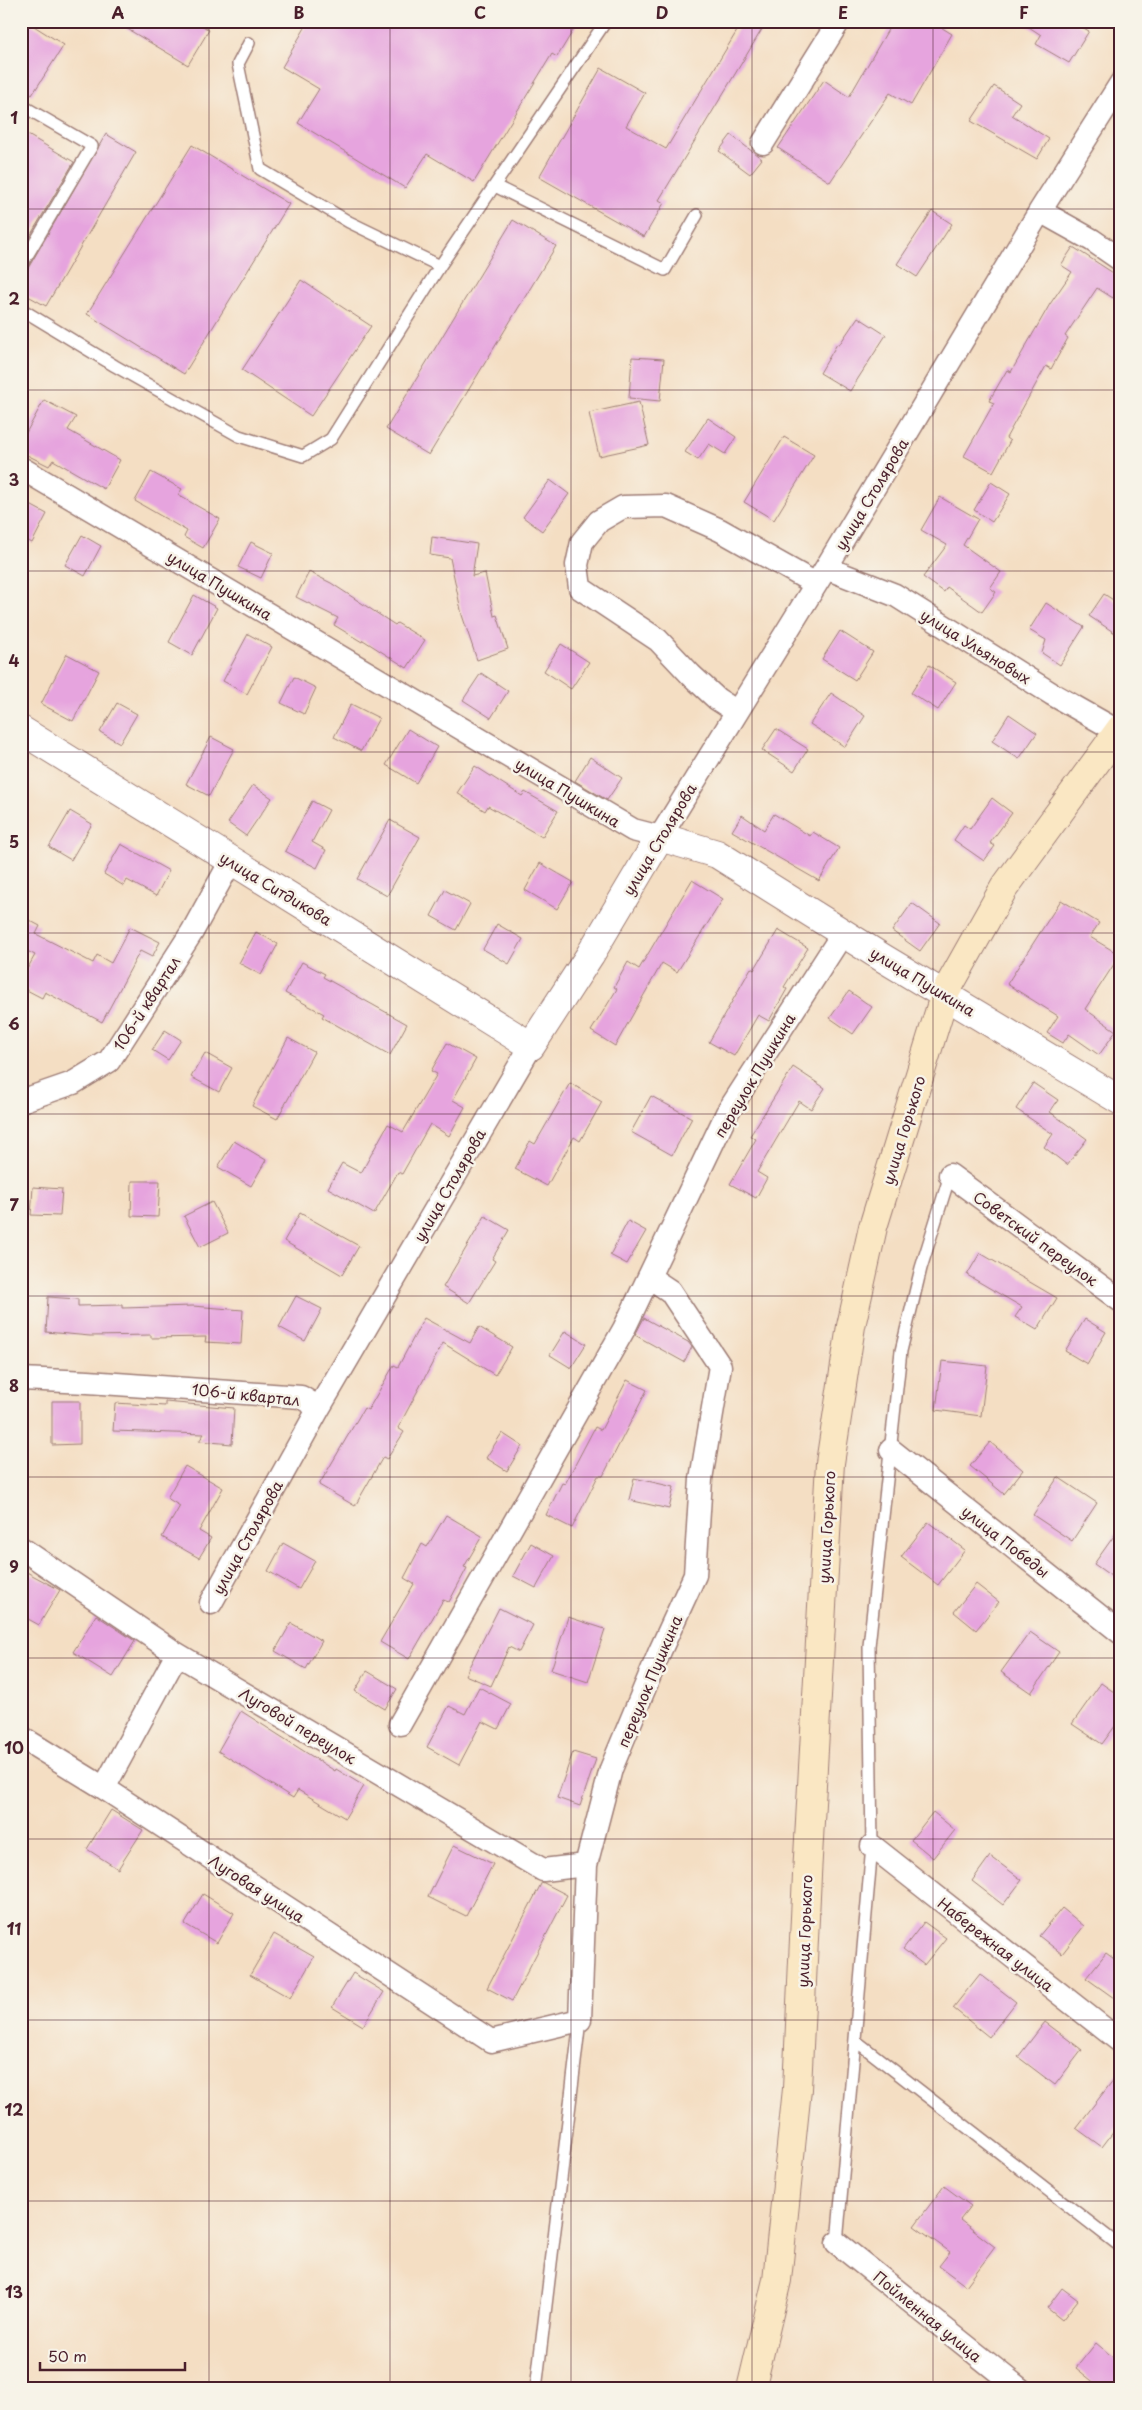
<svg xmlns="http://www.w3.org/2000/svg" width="1142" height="2410" font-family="'Playpen Sans',sans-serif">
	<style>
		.building { fill: #e6a4de }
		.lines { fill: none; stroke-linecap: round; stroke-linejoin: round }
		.service-casing { stroke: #9f7e77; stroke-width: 14 }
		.minor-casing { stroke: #9f7e77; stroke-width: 25 }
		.tertiary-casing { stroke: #9f7e77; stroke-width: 30 }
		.secondary-casing { stroke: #9f7e77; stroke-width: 30 }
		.service { stroke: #fff; stroke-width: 11 }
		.minor { stroke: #fff; stroke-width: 22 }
		.tertiary { stroke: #fff; stroke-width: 28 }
		.secondary { stroke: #fae7c3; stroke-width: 28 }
		.grid { fill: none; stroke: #4a1f2b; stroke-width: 1; stroke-opacity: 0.55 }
		.labels { text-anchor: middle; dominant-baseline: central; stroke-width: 5; stroke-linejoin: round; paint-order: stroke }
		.street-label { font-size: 15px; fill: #4a1f2b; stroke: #f7f3e8 }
		.neatline { fill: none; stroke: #4a1f2b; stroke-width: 2 }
		.grid-label { font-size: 16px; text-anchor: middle; font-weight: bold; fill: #4a1f2b }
	</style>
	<rect width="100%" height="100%" fill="#f7f3e8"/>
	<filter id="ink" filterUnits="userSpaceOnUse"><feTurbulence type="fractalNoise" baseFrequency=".02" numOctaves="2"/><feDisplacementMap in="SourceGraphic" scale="10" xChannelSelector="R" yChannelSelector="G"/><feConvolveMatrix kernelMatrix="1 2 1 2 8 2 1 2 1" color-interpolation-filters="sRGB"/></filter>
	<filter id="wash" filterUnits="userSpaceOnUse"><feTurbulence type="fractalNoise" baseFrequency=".0096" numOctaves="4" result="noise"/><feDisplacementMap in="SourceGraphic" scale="20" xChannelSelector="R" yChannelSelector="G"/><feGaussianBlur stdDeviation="1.12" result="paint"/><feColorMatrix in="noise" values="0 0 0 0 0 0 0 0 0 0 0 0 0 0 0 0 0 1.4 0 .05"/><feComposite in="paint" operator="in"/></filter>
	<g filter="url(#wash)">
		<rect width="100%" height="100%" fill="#f4dec3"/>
		<g id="blocks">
			<path class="building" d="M21 21H26L64 45 32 95 21 89Z
				M114 21H195L209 30 188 65Z
				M309 21H579L557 57 552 54 474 182 427 154 405 188 298 123 319 89 282 67Z
				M743 21H767L659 200 664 203 644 237 539 177 601 68 645 93 626 126 666 149Z
				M893 21H931L952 34 911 105 890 93 830 182 778 148 824 80 849 97Z
				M1020 21H1071L1089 31 1069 63 1036 44 1041 35Z
				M994 86 1020 103 1012 115 1049 139 1037 159 971 121Z
				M21 131 74 162 21 251Z
				M106 134 136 152 46 306 21 292V273L27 270Z
				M731 135 762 159 750 174 719 151Z
				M192 145 289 204 184 374 87 314Z
				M932 211 952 224 917 277 897 264Z
				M513 220 556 246 429 455 386 429Z
				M1073 247 1121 278V286L1113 298 1097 288 1065 336 1068 338 1051 369 1046 366 1006 438 1010 441 993 472 964 456 994 403 989 401 1007 370 1011 372 1050 304 1072 272 1061 265Z
				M301 280 371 326 311 416 242 370Z
				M858 317 886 335 850 391 820 373 837 344 839 345Z
				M632 357 664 359 660 401 629 398Z
				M44 400 76 417 68 430 120 460 104 489 53 460 49 466 21 452V442Z
				M639 402 649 445 599 456 589 413Z
				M708 418 736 437 725 454 709 444 698 460 685 452Z
				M784 437 814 455 774 520 744 502Z
				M151 472 182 489 178 495 220 519 203 548 184 537 187 531 135 501Z
				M550 480 569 494 542 531 523 517Z
				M991 482 1010 494 992 522 974 510Z
				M940 497 978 519 963 545 1001 572 990 588 996 592 982 612 947 587 944 592 923 577 947 545 921 530Z
				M21 500 47 514 32 543 21 537Z
				M82 535 101 546 85 576 65 565Z
				M432 537 477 544 472 576 485 573 494 616 497 615 508 649 477 660 462 615 450 558 430 555Z
				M251 542 273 553 261 578 238 567Z
				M309 572 331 583 395 625 397 623 425 640 407 668 363 640 362 642 334 625 338 618 296 597Z
				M1104 594 1121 605V637L1089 616Z
				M194 595 217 608 192 655 169 642Z
				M1046 603 1084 627 1060 665 1042 653 1046 640 1029 630Z
				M840 631 873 652 855 680 822 659Z
				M248 634 272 647 247 694 223 681Z
				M561 644 589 662 571 689 544 671Z
				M67 654 99 671 73 721 41 704Z
				M929 665 956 682 938 710 911 693Z
				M481 673 508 691 491 718 463 700Z
				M294 677 316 688 304 714 281 703Z
				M831 693 865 716 845 747 810 724Z
				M117 703 137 714 120 743 100 732Z
				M351 704 379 718 361 751 334 737Z
				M1009 714 1037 733 1019 759 992 741Z
				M408 729 437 747 416 783 386 765Z
				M776 729 808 749 794 771 762 750Z
				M211 737 234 749 209 796 186 784Z
				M590 757 622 778 607 800 575 781Z
				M475 766 522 796 525 792 558 811 542 837 488 806 485 811 457 793Z
				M253 785 272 798 246 836 228 823Z
				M992 798 1012 813 990 843 995 846 984 861 954 840 964 825 970 829Z
				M312 801 329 810 312 842 326 850 317 868 285 851Z
				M70 811 92 824 71 860 49 847Z
				M774 814 810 836 813 832 839 848 819 881 732 831 742 815 764 830Z
				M390 820 420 837 387 896 357 879Z
				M121 844 169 871 156 896 127 880 124 886 104 874Z
				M540 863 573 882 557 909 525 890Z
				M692 880 723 899 677 972 662 963 615 1046 591 1031 617 989 614 987 628 962 639 969Z
				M445 890 470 904 456 930 431 916Z
				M1061 900 1099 923 1090 937 1120 955 1085 1009 1116 1031 1099 1055 1069 1034 1063 1043 1047 1033 1058 1016 1007 984Z
				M912 903 940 923 920 951 892 931Z
				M21 916 40 926 36 934 93 963 97 955 111 963 130 927 160 942 152 957 140 951 102 1022 45 992 42 998 21 987V980L35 955 27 951 21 963Z
				M497 924 523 939 509 964 483 949Z
				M778 930 808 948 784 987 787 989 769 1021 758 1015 734 1056 709 1042 751 968 754 970Z
				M256 932 278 944 261 975 239 963Z
				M302 962 325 974 323 977 407 1024 390 1055 322 1017 324 1014 285 993Z
				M849 991 872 1007 853 1034 830 1018Z
				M165 1030 181 1040 168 1060 152 1050Z
				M288 1038 314 1052 277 1119 252 1106Z
				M447 1043 476 1059 453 1100 465 1107 449 1136 430 1124 402 1174 398 1172 374 1214 328 1188 342 1163 361 1173 388 1124 403 1132 437 1074 431 1071Z
				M205 1053 232 1068 219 1092 191 1077Z
				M793 1067 825 1088 811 1109 799 1101 757 1172 767 1178 756 1198 730 1184 756 1139 750 1136Z
				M570 1083 602 1102 580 1141 574 1137 547 1186 515 1169 530 1141 535 1144Z
				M1033 1083 1058 1100 1050 1112 1087 1139 1067 1165 1044 1147 1053 1134 1016 1109Z
				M651 1096 692 1118 672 1155 631 1132Z
				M234 1141 266 1160 251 1186 218 1167Z
				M132 1181H160L158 1217 131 1216Z
				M33 1187 62 1189 60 1216 31 1215Z
				M212 1202 228 1233 200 1247 184 1216Z
				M300 1213 359 1246 342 1275 284 1241Z
				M485 1216 509 1230 492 1259 495 1261 469 1303 443 1287Z
				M628 1221 646 1231 627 1264 610 1255Z
				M980 1253 1057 1298 1037 1330 1015 1317 1022 1307 967 1275Z
				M296 1296 322 1309 305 1341 279 1327Z
				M48 1297 78 1299V1306L122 1305V1308L193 1306 243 1310 241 1344 205 1342 206 1337 151 1338V1335L90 1336 46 1332Z
				M424 1318 470 1343 479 1327 512 1347 495 1375 443 1343 398 1428 404 1432 387 1459 383 1457 355 1506 319 1485 364 1408 368 1410 394 1365 398 1367Z
				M644 1318 688 1342 692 1347 684 1362 635 1335Z
				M1085 1319 1106 1332 1087 1364 1065 1351Z
				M565 1331 586 1344 571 1368 550 1355Z
				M942 1361 987 1366 981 1416 936 1410Z
				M627 1380 647 1390 603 1476H598L572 1528 546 1515 562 1483 565 1484 595 1427 601 1430Z
				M52 1401H80V1444L52 1445Z
				M165 1402 234 1408 232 1444 199 1441 204 1434 113 1431 115 1403 165 1406Z
				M502 1433 522 1446 507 1471 486 1458Z
				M990 1442 1023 1470 1004 1494 970 1466Z
				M185 1466 223 1488 199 1531 211 1538 199 1558 162 1537 180 1506 167 1498Z
				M1058 1477 1097 1503 1072 1541 1033 1515Z
				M634 1478 674 1487 669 1509 629 1500Z
				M446 1515 482 1536 464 1567 467 1568 449 1602 443 1600 409 1659 380 1642 414 1584 404 1578 422 1544 427 1547Z
				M928 1522 965 1550 938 1585 901 1557Z
				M1121 1526V1583L1094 1564Z
				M283 1543 315 1561 299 1589 268 1571Z
				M531 1543 554 1556 536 1588 513 1576Z
				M21 1569 60 1590 39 1625 21 1615Z
				M976 1584 999 1602 976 1630 954 1612Z
				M499 1608 533 1625 519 1652 509 1647 491 1686 465 1675Z
				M96 1615 135 1641 113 1677 73 1652Z
				M568 1617 605 1629 588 1682 551 1670Z
				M291 1623 322 1641 306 1669 275 1651Z
				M1030 1632 1059 1652 1031 1693 1001 1672Z
				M367 1671 397 1689 385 1709 355 1691Z
				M1101 1683 1121 1697V1718L1102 1744 1072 1724Z
				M479 1687 511 1704 498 1729 482 1721 459 1765 427 1747 449 1706 465 1714Z
				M241 1711 335 1771 336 1769 364 1786 345 1818 298 1790 293 1798 218 1751Z
				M573 1752 596 1759 580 1806 557 1798Z
				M111 1810 143 1830 118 1869 87 1849Z
				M933 1812 955 1830 933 1858 911 1840Z
				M454 1845 493 1864 466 1916 428 1897Z
				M990 1856 1022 1880 1003 1905 972 1881Z
				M542 1882 567 1895 512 2001 487 1988Z
				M203 1894 234 1913 217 1943 185 1924Z
				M1062 1908 1084 1926 1062 1954 1039 1936Z
				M924 1922 946 1938 924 1965 903 1949Z
				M274 1934 314 1957 290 1998 250 1975Z
				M1106 1953 1121 1964V2003L1086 1978Z
				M353 1973 384 1992 363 2026 332 2007Z
				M980 1974 1016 2002 989 2037 953 2008Z
				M1045 2022 1082 2050 1055 2085 1018 2057Z
				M1121 2070V2122L1102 2147 1076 2128Z
				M944 2186 971 2206 960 2220 995 2247 966 2286 939 2266 950 2252 914 2226Z
				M1062 2288 1078 2300 1062 2320 1047 2308Z
				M1096 2343 1121 2364V2376L1110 2389H1102L1076 2368Z"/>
		</g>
	</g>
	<g filter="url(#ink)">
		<use href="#blocks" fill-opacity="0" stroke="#9f7e77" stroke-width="1"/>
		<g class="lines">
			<g class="service-casing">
				<path id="service" d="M249 43 238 64 260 169 349 222 440 266
					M21 105 92 146 21 266
					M495 186 665 270 697 215
					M21 309 115 366 239 436 303 456 331 439 440 266 606 21
					M856 2041 1121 2247
					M837 2243 872 1846 869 1646 901 1351 921 1268 950 1175
					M536 2389 580 2020"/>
			</g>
			<g class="minor-casing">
				<path id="minor" d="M763 143 839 21
					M1040 211 1092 240 1121 260
					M21 468 633 830 660 837 826 568 1040 211 1121 83
					M826 568 895 595 1052 694 1121 733
					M737 712 717 699 691 675 658 640 580 588 577 565 582 542 599 521 623 507 666 506 720 530 816 584
					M21 1101 73 1083 109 1061 192 932 231 861
					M950 1175 1121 1301
					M21 1379 88 1382 301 1397 319 1408
					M891 1450 1121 1633
					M21 1548 177 1654 543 1870 586 1865
					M211 1603 319 1408 531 1046
					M400 1724 624 1329 727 1113 843 933
					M21 1737 104 1788 491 2041 580 2020 586 1865 611 1769 660 1651 695 1575 701 1479 720 1366 670 1291 649 1277
					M104 1788 177 1654
					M872 1846 1121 2042
					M837 2243 1020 2389"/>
			</g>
			<g class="tertiary-casing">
				<path id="tertiary" d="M21 730 531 1046 590 955 660 837 717 854 883 958 1121 1101"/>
			</g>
			<g class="secondary-casing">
				<path id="secondary" d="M751 2389 777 2280 797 2089 807 1875 830 1463 851 1326 873 1227 945 993 1004 888 1121 728"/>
			</g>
			<use href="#service" class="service"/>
			<use href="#minor" class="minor"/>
			<use href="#tertiary" class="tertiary"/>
			<use href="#secondary" class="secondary"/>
		</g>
	</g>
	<path class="grid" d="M209 21V2389M390 21V2389M571 21V2389M752 21V2389M933 21V2389M21 209H1121M21 390H1121M21 571H1121M21 752H1121M21 933H1121M21 1114H1121M21 1296H1121M21 1477H1121M21 1658H1121M21 1839H1121M21 2020H1121M21 2201H1121"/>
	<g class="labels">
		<g class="street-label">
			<text transform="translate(871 494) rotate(-59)">улица Столярова</text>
			<text transform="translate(220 585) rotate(31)">улица Пушкина</text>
			<text transform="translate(976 646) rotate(32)">улица Ульяновых</text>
			<text transform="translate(568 792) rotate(31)">улица Пушкина</text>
			<text transform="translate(659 839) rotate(-59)">улица Столярова</text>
			<text transform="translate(276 888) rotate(31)">улица Ситдикова</text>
			<text transform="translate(923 981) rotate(31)">улица Пушкина</text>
			<text transform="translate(146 1003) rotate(-57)">106-й квартал</text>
			<text transform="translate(754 1075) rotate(-59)">переулок Пушкина</text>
			<text transform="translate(903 1130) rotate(-73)">улица Горького</text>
			<text transform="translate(449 1185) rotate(-60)">улица Столярова</text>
			<text transform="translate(1036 1238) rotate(36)">Советский переулок</text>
			<text transform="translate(246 1394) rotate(6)">106-й квартал</text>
			<text transform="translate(826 1527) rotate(-87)">улица Горького</text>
			<text transform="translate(247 1537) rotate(-61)">улица Столярова</text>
			<text transform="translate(1006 1541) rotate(38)">улица Победы</text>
			<text transform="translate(649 1681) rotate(-67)">переулок Пушкина</text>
			<text transform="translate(298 1725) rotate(31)">Луговой переулок</text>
			<text transform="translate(257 1888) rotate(33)">Луговая улица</text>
			<text transform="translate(804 1931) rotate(-88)">улица Горького</text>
			<text transform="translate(996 1944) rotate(38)">Набережная улица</text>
			<text transform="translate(928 2316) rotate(39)">Пойменная улица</text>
		</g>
	</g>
	<rect width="1142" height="2410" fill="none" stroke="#f7f3e8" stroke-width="55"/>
	<path d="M40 2362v8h145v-8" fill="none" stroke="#4a1f2b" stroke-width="2.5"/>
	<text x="48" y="2362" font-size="15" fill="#4a1f2b" stroke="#f7f3e8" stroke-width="4" paint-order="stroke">50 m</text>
	<rect x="28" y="28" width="1086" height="2354" class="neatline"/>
	<g class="grid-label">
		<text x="118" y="19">A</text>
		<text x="299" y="19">B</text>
		<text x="480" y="19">C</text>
		<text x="662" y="19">D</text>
		<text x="843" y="19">E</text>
		<text x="1024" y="19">F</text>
		<text x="14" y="124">1</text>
		<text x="14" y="305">2</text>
		<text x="14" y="486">3</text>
		<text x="14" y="667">4</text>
		<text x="14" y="848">5</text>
		<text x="14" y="1030">6</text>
		<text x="14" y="1211">7</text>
		<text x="14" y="1392">8</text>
		<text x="14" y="1573">9</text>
		<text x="14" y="1754">10</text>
		<text x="14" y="1935">11</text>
		<text x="14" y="2116">12</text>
		<text x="14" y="2298">13</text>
	</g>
</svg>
